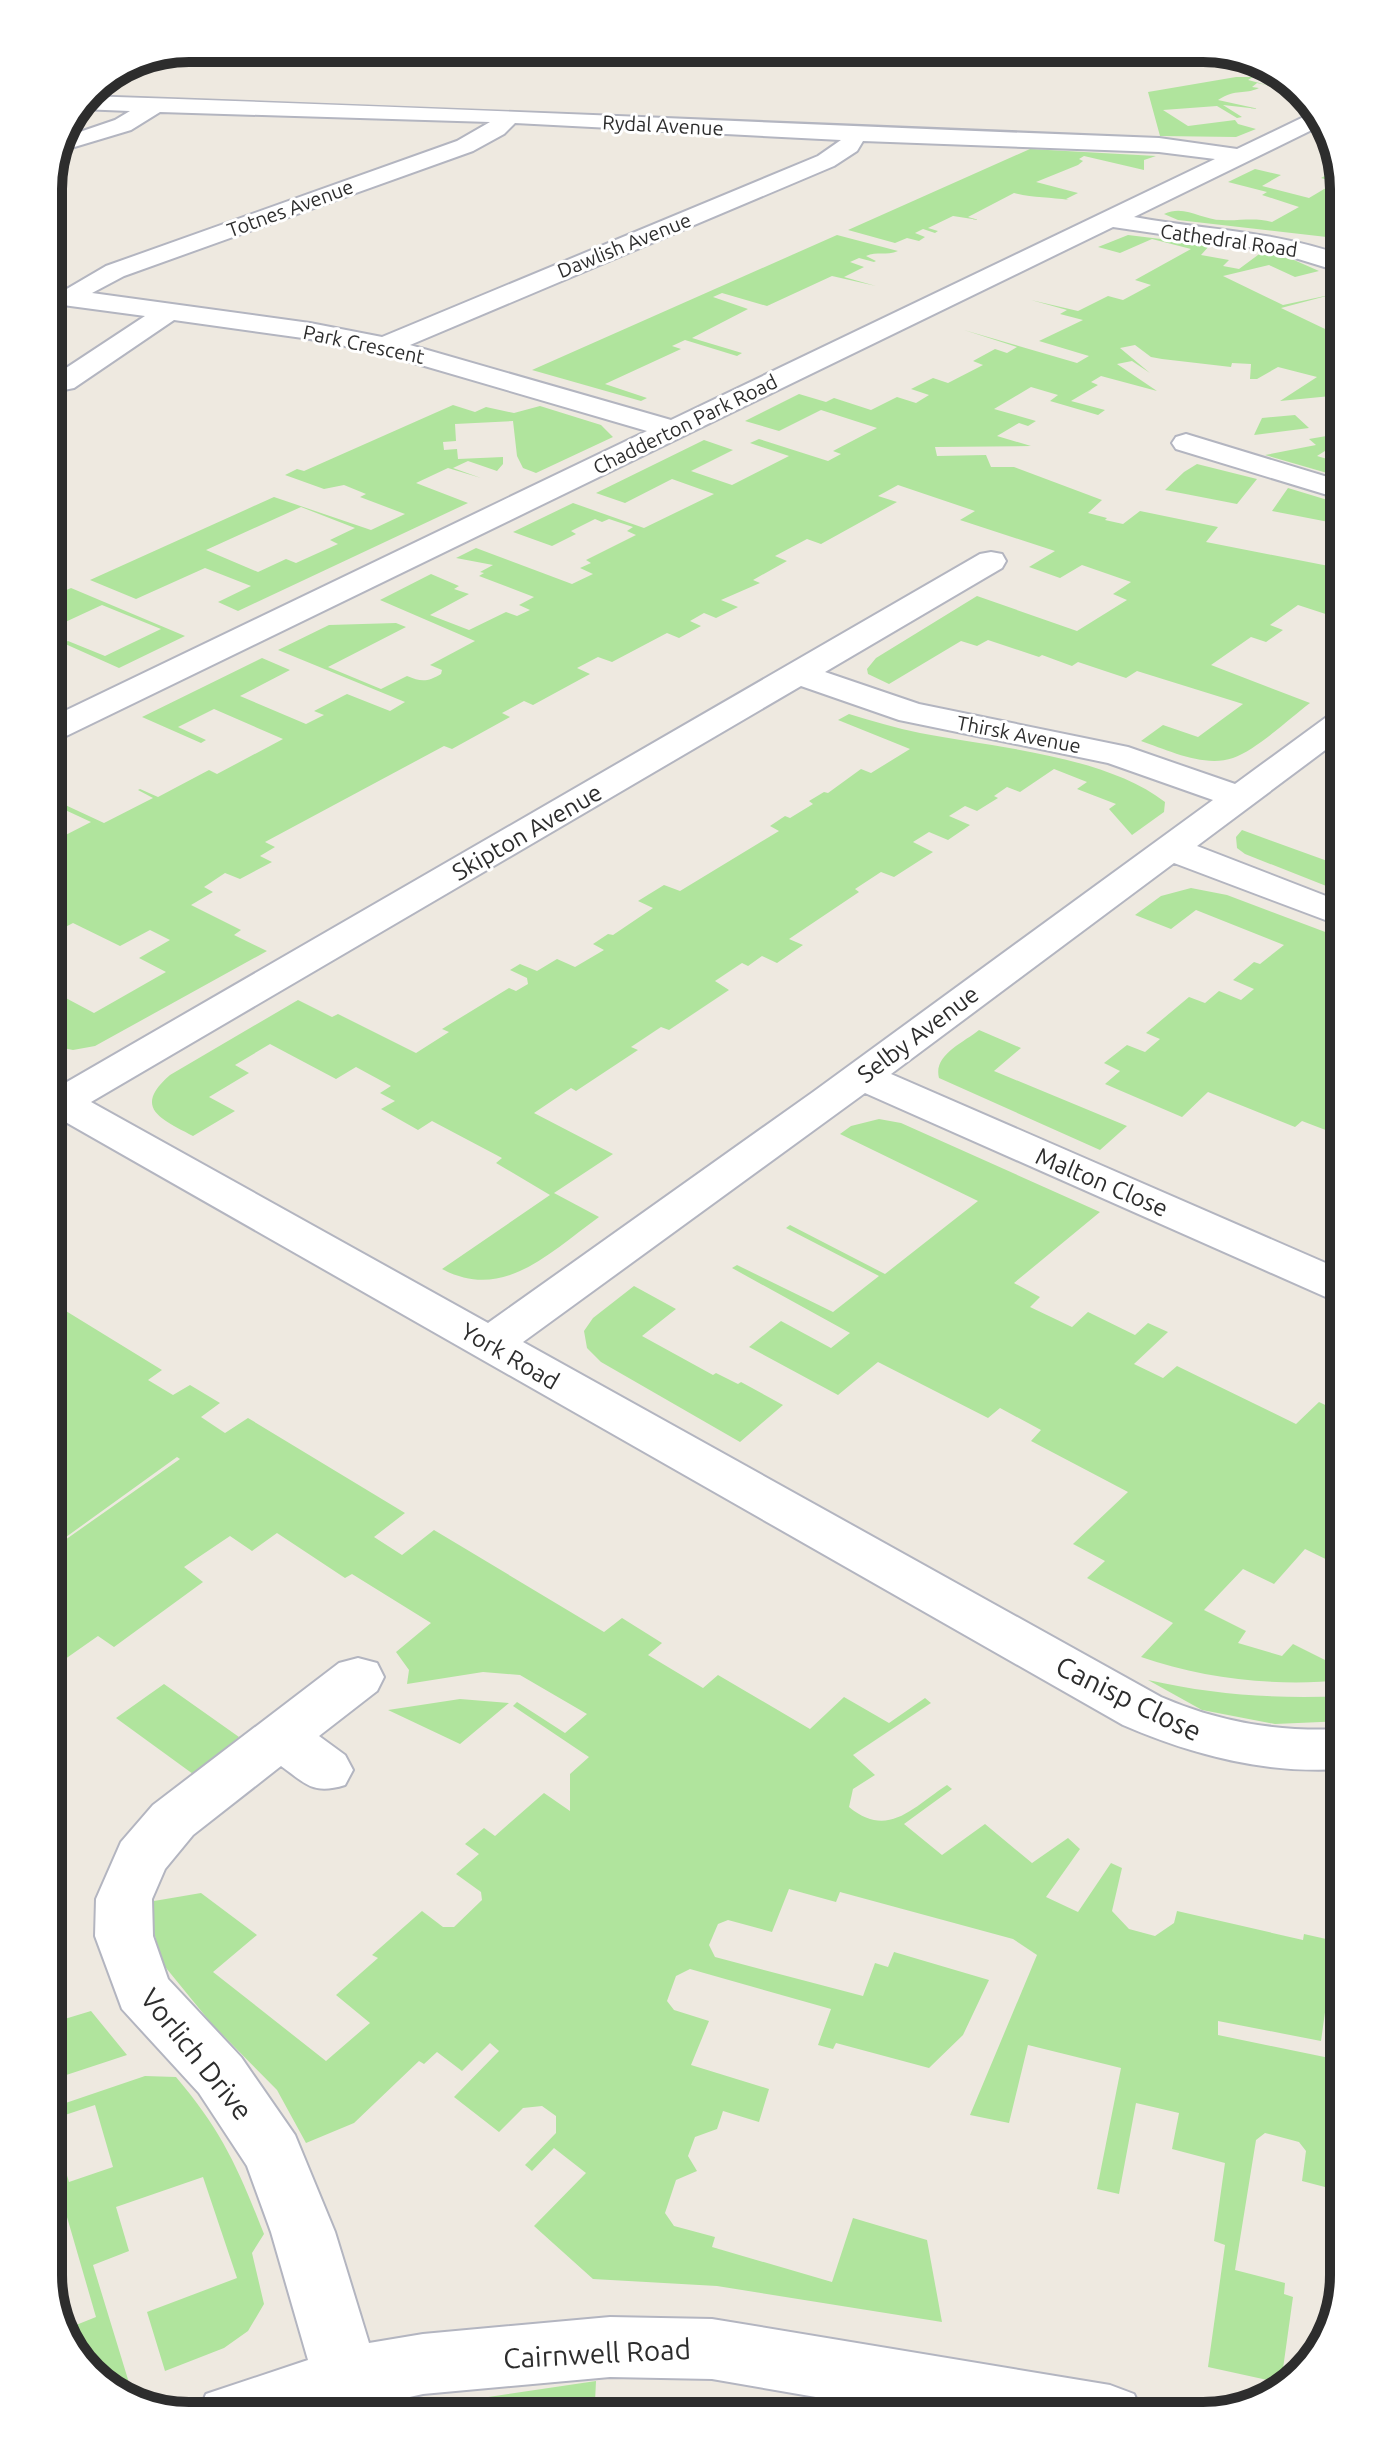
<svg xmlns="http://www.w3.org/2000/svg" width="1392" height="2464" font-family="Ubuntu,sans-serif">
	<style>
		.green { fill: #b0e49d; fill-rule: evenodd }
		.lines { fill: none; stroke-linecap: round; stroke-linejoin: round }
		.minor-casing { stroke: #b3b5c0; stroke-width: 4 }
		.minor { fill: #fff; fill-rule: evenodd }
		.labels { text-anchor: middle; dominant-baseline: central; stroke-width: 6; stroke-linejoin: round; paint-order: stroke }
		.far-street-label { font-size: 20px; fill: #2d2d2d; stroke: #fff }
		.street-label { font-size: 24px; fill: #2d2d2d; stroke: #fff }
		.near-street-label { font-size: 28px; fill: #2d2d2d; stroke: #fff }
		.rim { fill: none; stroke: #2d2d2d; stroke-width: 10 }
	</style>
	<rect width="100%" height="100%" fill="#eee9e0"/>
	<path class="green" d="M1236 77H1253L1248 80 1271 86 1257 83 1252 87 1259 88C1244 95 1237 88 1218 100L1259 109 1223 105 1242 117 1237 118 1217 106 1163 110 1188 126 1235 120 1238 124 1256 129 1236 137 1160 136 1148 92Z
		M1030 149 1156 156 1144 160V170L1084 156 1079 159 1083 161 1078 165 1036 182 1078 193 1066 199 1069 200C1050 197 1033 198 1014 193L968 217 979 220 953 216 928 228 938 231 935 233 923 229 915 233 925 237 919 241 907 238 895 243 848 230Z
		M1255 169 1281 175 1262 186 1309 198 1336 182 1321 178 1334 171 1340 173 1344 189V239L1178 220 1164 214C1185 204 1201 220 1222 220 1240 221 1254 217 1272 222L1299 207 1262 195 1267 192 1228 182Z
		M837 235 898 251C886 256 877 251 866 256L876 261 874 262 859 258 850 262 864 267 844 277 876 286 832 276 767 306 722 293 713 297 748 309 692 338 742 353 737 356 685 340 672 346 681 349 605 384 647 398 641 401 532 370Z
		M1128 235 1210 245 1201 255 1229 260 1223 266 1239 269 1262 252 1294 260 1319 271 1295 277 1269 265 1223 276 1283 305 1334 294 1281 308 1344 338V407L1331 396 1280 401 1317 377 1278 367 1257 379H1250L1251 364 1232 363 1231 367 1162 359 1151 357 1135 345 1120 348 1150 373 1132 361 1117 364 1157 391 1101 376 1091 382 1098 385 1071 401 1105 410 1098 415 1050 401 1058 395 1031 387 994 409 1036 421 1028 426 1019 423 997 436 1031 446 935 447 937 456 986 455 991 467H1014L1102 500 1088 513 1107 518 1105 520 1123 524 1140 511 1218 527 1206 542 1344 569V620L1298 605 1270 625 1283 630 1266 642 1251 637 1211 665 1310 703C1289 719 1256 750 1233 758 1204 768 1168 750 1141 741L1163 725 1198 737 1243 704 1137 671 1126 678 1078 662 1072 666 1042 655 1039 657 988 640 977 646 961 641 889 684 868 674 867 669 876 658 977 596 1077 631 1127 600 1113 594 1131 582 1082 565 1060 578 1029 567 1055 551 960 520 975 511 898 485 878 496 897 502 821 544 807 539 775 556 787 561 753 580 760 583 721 600 738 607 716 618 704 613 690 621 701 626 679 638 667 633 612 662 598 657 577 668 590 674 533 705 524 701 502 713 510 717 452 749 444 746 265 842 275 847 260 856 272 862 240 879 225 873 204 887 213 892 191 905 241 930 234 935 267 951 95 1046 73 1050 48 1045V1004L62 996 94 1013 166 972 139 958 170 940 150 930 120 946 73 923 48 936V844L91 822 48 802V797L104 823 153 798 138 790 140 789 158 797 209 770 217 774 283 739 214 709 178 727 206 740 201 743 142 717 262 658 290 670 240 696 306 724 324 715 314 711 347 694 390 711 405 702 278 650 329 625 396 623 406 627 328 667 381 689 407 676C421 682 428 682 441 674L442 670 430 665 475 641 380 600 431 574 459 586 454 589 469 594 430 615 469 630 506 612 517 616 530 610 519 605 534 597 479 576 484 573 480 572 493 565 456 558 476 548 572 584 593 574 580 568 591 563 586 560 636 535 627 531 633 527 609 519 602 522 595 519 571 531 576 534 552 546 513 532 573 503 644 528 714 494 672 479 625 503 596 493 704 440 733 450 691 471 732 485 789 456 750 443 759 439 828 461 841 454 833 451 877 428 821 410 779 431 745 421 799 394 826 402 834 398 871 410 897 397 916 403 929 395 911 389 933 378 948 383 983 365 973 361 995 349 1007 353 1017 347 964 330 1077 363 1089 356 1039 341 1083 320 1060 314 1067 310 1031 300 1078 311 1108 296 1123 300 1151 285 1135 280 1191 249 1152 239 1120 253 1098 247Z
		M453 405 475 412 486 407 514 413 540 406 601 425 613 437 536 473 523 468 517 456 513 421 455 424 456 441 443 442 444 450 457 449 458 459 503 457V464L497 471 468 461 453 468 481 478 448 468 416 483 468 503 238 611 218 602 251 586 205 568 136 599 90 580 274 497 371 530 405 514 360 497 366 494 344 485 324 489 285 475 297 469 304 471ZM301 507 355 528 330 540 338 544 296 563 286 559 258 572 206 550Z
		M1295 415 1309 428 1254 435 1262 418Z
		M1344 433V439L1317 456 1344 464V468L1334 475 1265 455 1316 445 1309 439Z
		M1197 464 1257 479 1237 504 1165 490 1184 472Z
		M1288 488 1344 505V518L1339 524 1272 511Z
		M71 588 185 636 119 668 63 643 68 641 105 656 161 629 102 605 48 630V598Z
		M849 714C872 721 896 728 920 733 994 747 1106 756 1165 802L1164 812 1132 835 1109 809 1116 804 1077 789 1087 782 1054 769 1020 792 1007 787 994 796 998 798 977 811 965 806 949 816 970 825 948 840 929 832 913 842 933 852 894 877 881 872 855 889 859 892 789 939 803 945 777 963 762 956 748 966 742 963 715 981 729 990 669 1030 661 1027 631 1047 638 1050 576 1091 571 1088 534 1113 613 1154 554 1193 599 1217C550 1252 504 1302 442 1269L550 1195 496 1163 502 1158 432 1121 418 1130 381 1109 395 1101 380 1093 391 1086 356 1067 336 1079 270 1044 235 1065 249 1073 209 1097 235 1111 193 1136C161 1119 132 1108 170 1075L298 1000 332 1017 338 1014 416 1053 449 1032 442 1029 509 988 516 991 528 984 527 978 510 970 520 964 537 971 557 959 575 967 604 950 593 944 608 934 613 935 653 908 638 901 664 885 680 891 779 831 770 826 785 816 790 818 813 804 809 801 824 792 828 793 861 769 871 773 910 749 838 720Z
		M1242 830 1344 867V893L1245 854 1237 848 1236 837Z
		M1191 888 1227 895 1344 939V986L1334 994 1344 998V1137L1302 1121 1295 1127 1208 1092 1182 1117 1105 1084 1120 1071 1104 1063 1127 1045 1145 1052 1160 1039 1146 1033 1189 997 1205 1003 1219 991 1241 1000 1254 989 1233 980 1254 962 1260 964 1284 945 1196 910 1171 929 1135 915 1161 896Z
		M979 1030 1021 1048 994 1071 1127 1126 1100 1150 939 1078C933 1055 963 1043 979 1030Z
		M879 1119 901 1123 1100 1212 1014 1283 1040 1297 1030 1307 1072 1327 1088 1312 1135 1335 1148 1323 1168 1332 1134 1364 1163 1378 1177 1366 1296 1424 1319 1402 1344 1414V1520L1332 1534 1344 1541V1568L1305 1549 1274 1584 1243 1569 1204 1610 1246 1631 1238 1643 1282 1656 1293 1644 1337 1666 1344 1657V1680C1277 1687 1204 1679 1141 1657L1173 1623 1087 1578 1105 1561 1073 1544 1128 1492 1031 1441 1041 1430 1000 1408 988 1418 878 1362 838 1395 749 1347 781 1321 831 1348 850 1333 732 1268 737 1265 833 1312 879 1276 786 1228 790 1225 885 1274 978 1201 840 1134 851 1126Z
		M634 1286 676 1309 642 1336 713 1375 716 1373 738 1384 741 1382 783 1405 740 1442 601 1362 587 1348 584 1331 593 1318Z
		M48 1300 162 1370 148 1380 173 1395 190 1385 220 1403 201 1417 225 1433 248 1418 405 1513 374 1537 402 1555 434 1530 604 1632 622 1618 662 1643 648 1655 703 1688 718 1675 810 1729 844 1697 889 1723 925 1698 931 1703 853 1755 875 1775 853 1789 849 1807C888 1839 912 1808 947 1785L952 1789 904 1824 942 1855 985 1824 1032 1863 1068 1838 1080 1849 1046 1897 1078 1912 1111 1863 1122 1868 1112 1911 1129 1929 1155 1936 1174 1923 1177 1911 1303 1940 1304 1934 1335 1941 1321 2041 1218 2021V2035L1344 2061V2192L1302 2181 1306 2151 1299 2142 1265 2133 1256 2140 1235 2270 1285 2283 1284 2294 1293 2297 1281 2383 1208 2367 1225 2245 1214 2241 1225 2163 1172 2149 1179 2113 1136 2103 1119 2194 1097 2189 1121 2068 1028 2045 1009 2123 970 2115 1037 1955 1013 1939 840 1892 836 1902 789 1889 772 1932 728 1920 718 1924 709 1945 715 1957 863 1996 875 1963 888 1967 894 1952 989 1980 963 2035 929 2068 836 2043 833 2049 818 2045 831 2009 690 1969 676 1976 667 2001 674 2010 709 2021 691 2065 769 2089 759 2122 723 2111 717 2129 695 2137 688 2156 697 2171 676 2180 665 2213 674 2226 715 2237 712 2247 832 2282 853 2218 927 2240 942 2322 717 2286 593 2279 534 2226 586 2173 554 2148 532 2171 525 2165 556 2133V2116L542 2106 523 2108 499 2132 454 2097 499 2051 490 2043 462 2071 437 2052 424 2064 419 2061 354 2123 306 2143 277 2090 211 2023 162 1963 154 1932V1901L201 1893 257 1935 213 1972 326 2061 370 2023 336 1995 378 1958 372 1955 422 1911 443 1927H454L482 1900 481 1892 456 1874 479 1854 465 1844 484 1828 495 1836 544 1793 570 1811V1774L589 1757 513 1706 517 1702 565 1733 587 1714 520 1675 483 1672 407 1684 409 1670 396 1652 431 1623 352 1574 345 1578 277 1533 252 1551 230 1536 184 1567 203 1582 114 1647 98 1636 48 1671V1552L180 1459 177 1457 48 1550Z
		M1148 1680C1214 1695 1277 1699 1344 1696V1721L1275 1724 1202 1710Z
		M164 1684 239 1737 193 1774 116 1718Z
		M460 1699 509 1703 460 1744 388 1710Z
		M91 2011 127 2055 48 2081V2024Z
		M145 2076 176 2077C222 2131 238 2168 264 2234L252 2253 264 2304 248 2331 224 2348 165 2371 147 2312 237 2278 203 2177 116 2207 129 2251 93 2265 130 2386 114 2394 62 2337 61 2331 96 2317 58 2186 48 2188V2109ZM95 2105 113 2167 69 2182 50 2120Z
		M596 2381 595 2402 578 2416H361Z"/>
	<g class="lines">
		<g class="minor-casing">
			<path id="minor" d="M86 96C444 107 801 125 1159 138L1237 149 1316 111 1326 123 1134 217C1205 230 1276 231 1344 256V273L1269 250 1113 227 60 739 48 742V719L647 431 380 353 310 339 174 320 74 388 64 390 54 388 50 382 54 376 145 316 48 303V287L65 290 106 266 457 141 490 122 160 112 131 130 61 151 68 136 115 120 130 111 80 109ZM515 123 841 140 818 156 382 337 310 323 92 293 124 276 473 151 504 134ZM863 141 1159 152 1215 159 671 420 410 345 834 166 857 151Z
				M1186 434 1344 482V500L1176 449 1172 443 1176 437Z
				M991 552 1002 554 1006 561 1002 568 825 672 919 704 1128 747 1235 784 1332 713 1344 710V736L1197 846 1344 903V927L1174 863 891 1074 1344 1271V1302L1328 1298 865 1093 523 1342 1161 1697C1221 1723 1279 1732 1344 1729V1769C1266 1774 1195 1756 1123 1725L48 1112V1083L60 1086 980 554ZM801 686 899 720 1108 763 1213 800 813 1092 488 1323 91 1102Z
				M358 1658 377 1663 384 1677 377 1691 319 1736 345 1755 353 1770 345 1785C313 1795 306 1784 281 1766L193 1835 165 1869 152 1899 153 1936 168 1979 241 2057 295 2135 335 2232 369 2343 423 2334 610 2317 712 2319 1110 2385 1134 2394 1144 2416H926L712 2379 610 2377 423 2394 325 2416H197L206 2394 308 2360 271 2232 247 2166 199 2093 122 2009 95 1936 96 1899 121 1842 153 1805 339 1663Z"/>
		</g>
		<use href="#minor" class="minor"/>
	</g>
	<g class="labels">
		<g class="far-street-label">
			<text transform="translate(663 125) rotate(3)">Rydal Avenue</text>
			<text transform="translate(290 208) rotate(-20)">Totnes Avenue</text>
			<text transform="translate(1229 240) rotate(8)">Cathedral Road</text>
			<text transform="translate(624 245) rotate(-22)">Dawlish Avenue</text>
			<text transform="translate(364 344) rotate(12)">Park Crescent</text>
			<text transform="translate(685 424) rotate(-26)">Chadderton Park Road</text>
			<text transform="translate(1019 734) rotate(11)">Thirsk Avenue</text>
		</g>
		<g class="street-label">
			<text transform="translate(527 832) rotate(-30)">Skipton Avenue</text>
			<text transform="translate(918 1034) rotate(-37)">Selby Avenue</text>
			<text transform="translate(1102 1182) rotate(23)">Malton Close</text>
			<text transform="translate(510 1356) rotate(30)">York Road</text>
		</g>
		<g class="near-street-label">
			<text transform="translate(1129 1698) rotate(26)">Canisp Close</text>
			<text transform="translate(197 2054) rotate(51)">Vorlich Drive</text>
			<text transform="translate(597 2353) rotate(-3)">Cairnwell Road</text>
		</g>
	</g>
	<path d="M0 0H1392V2464H0ZM189 62H1203A127 127 0 0 1 1330 189V2275A127 127 0 0 1 1203 2402H189A127 127 0 0 1 62 2275V189A127 127 0 0 1 189 62Z" fill="#fff" fill-rule="evenodd"/>
	<path class="rim" d="M189 62H1203A127 127 0 0 1 1330 189V2275A127 127 0 0 1 1203 2402H189A127 127 0 0 1 62 2275V189A127 127 0 0 1 189 62Z"/>
</svg>
